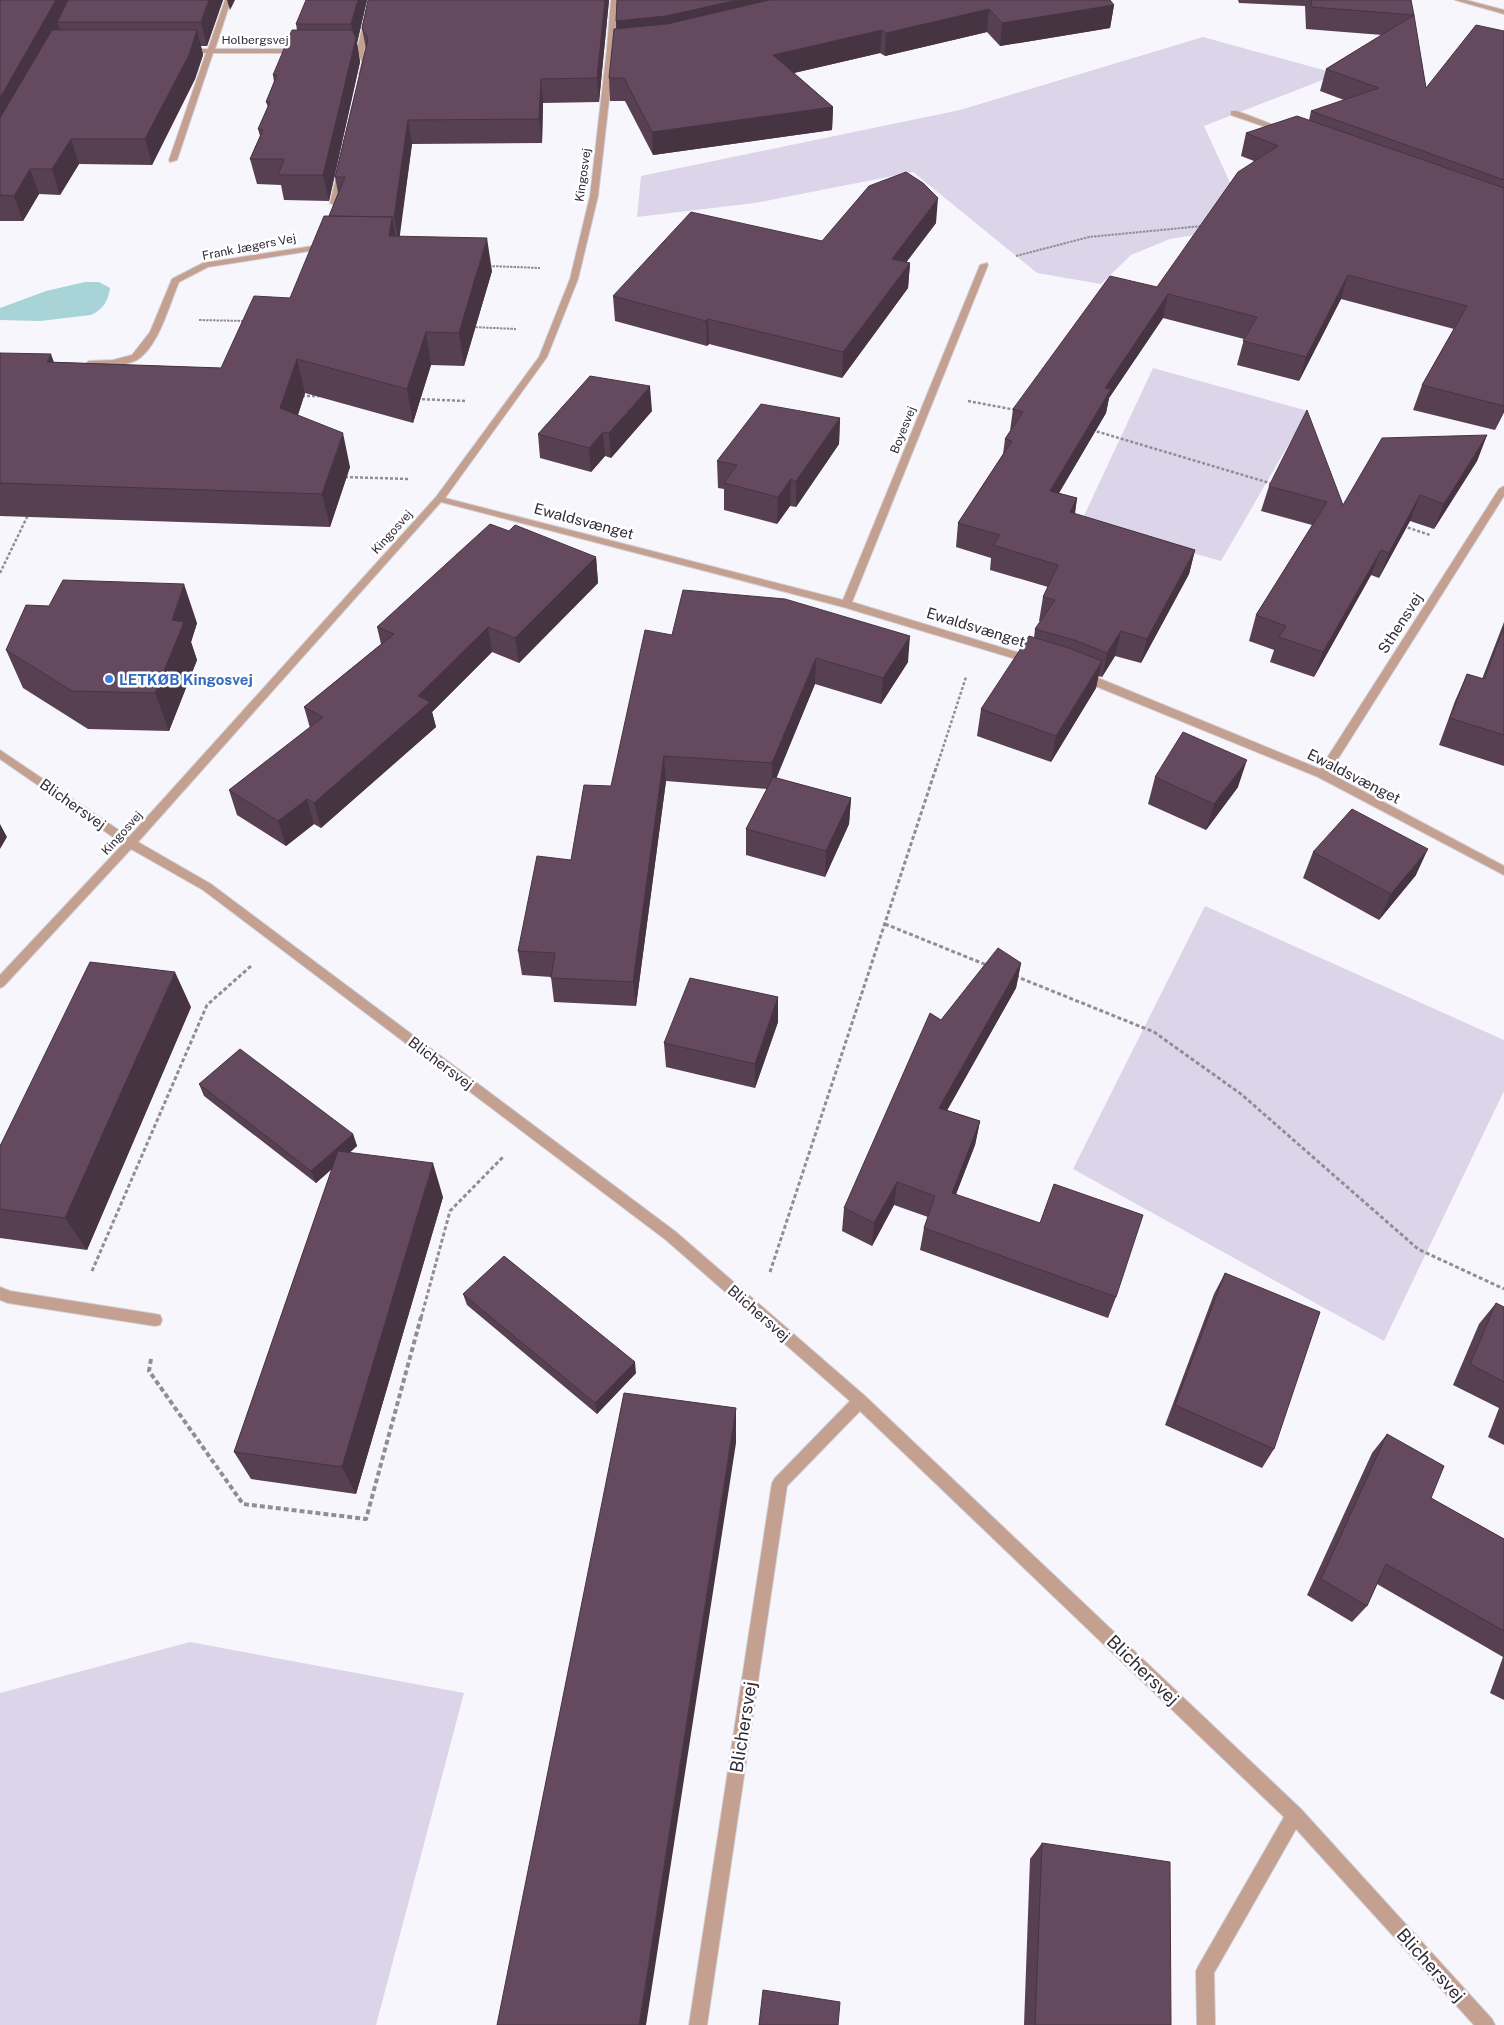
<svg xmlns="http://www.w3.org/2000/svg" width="1504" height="2025" font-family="'Public Sans',sans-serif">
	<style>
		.green { fill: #dcd5ea }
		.water { fill: #a8d3d7 }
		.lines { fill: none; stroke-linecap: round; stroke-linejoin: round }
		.minor-casing { stroke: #d4d1da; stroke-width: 2 }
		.path-far3 { stroke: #918d97; stroke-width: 2; stroke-dasharray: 2.5 1; stroke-linecap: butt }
		.path-far2 { stroke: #918d97; stroke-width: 2.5; stroke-dasharray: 3 2; stroke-linecap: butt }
		.path-far1 { stroke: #918d97; stroke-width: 3; stroke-dasharray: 4 2.5; stroke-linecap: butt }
		.path { stroke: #918d97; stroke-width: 4; stroke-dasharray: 5 3; stroke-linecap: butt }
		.minor { fill: #c3a090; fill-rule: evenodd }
		.wall { fill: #574052 }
		.shaded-wall { fill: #473442 }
		.building { fill: #654a5f; stroke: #473442 }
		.shop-dot { fill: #3f7fe0; stroke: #fff; stroke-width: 2 }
		.labels { text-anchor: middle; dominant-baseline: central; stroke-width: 5; stroke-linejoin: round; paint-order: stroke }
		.far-street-label { font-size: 12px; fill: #302b38; stroke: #fff }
		.street-label { font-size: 15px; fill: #302b38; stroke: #fff }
		.shop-label { font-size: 15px; font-weight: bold; fill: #366cbe; stroke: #fff; text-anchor: start }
		.near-street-label { font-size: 18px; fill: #302b38; stroke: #fff }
	</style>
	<rect width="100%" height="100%" fill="#f8f6fd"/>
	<path class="green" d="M1203 37 1338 74 1204 126 1250 226 1170 239 1131 255 1101 284 1037 273 913 172 755 203 637 217 641 176 960 110Z
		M1153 368 1308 411 1221 561 1081 522Z
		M1205 906 1504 1040V1091L1384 1341 1073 1169Z
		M190 1642 464 1693 376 2025H0V1693Z"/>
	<path class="water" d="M85 282H99L110 288C108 302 103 309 91 315L40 321 0 320V308L46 291Z"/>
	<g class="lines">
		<g class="minor-casing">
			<path id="minor" d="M225 0H231L215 49H299L303 51 299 53H213L177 160 170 162 169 160 206 53H187L183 51 187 49H208Z
				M369 0H375L364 51 370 62 367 74 363 76 359 74 362 62 358 53H342L338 51 342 49H357Z
				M611 0H617L615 48 598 196 578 279 547 357 445 498 843 600 980 265 987 263 988 265 852 602 1036 658 1037 660 1032 664 843 607 441 502 138 842 211 884 676 1232 865 1396 1301 1809 1492 2019 1495 2025H1474L1296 1829 1214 1973 1215 2025H1197L1196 1971 1199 1965 1284 1817 860 1411 787 1486 707 2025H689L772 1483 775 1478 850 1401 666 1240 203 890 131 849 4 986 0 988V975L123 844 0 759V750L129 837 436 497 539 357 570 279 590 196 607 48Z
				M1455 0H1466L1504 10V14Z
				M1231 111H1237L1287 130 1280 132 1231 115Z
				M338 169 345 171 338 203 334 205 330 203Z
				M326 244H329V248L208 267 179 282C169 305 159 346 137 360 129 364 119 365 111 366 103 367 91 369 85 364L89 361 113 360 132 355 150 332 172 279 203 263Z
				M1504 486V496L1329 773 1504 866V875L1318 777 1078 679 1077 676 1078 673H1086L1320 769 1499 489Z
				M0 1287 10 1291 155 1314 160 1315 162 1320 160 1325 155 1326 8 1303 0 1300Z"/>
		</g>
		<path class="path-far3" d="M1016 256 1089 237 1202 226
			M489 266 540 268
			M199 320 245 321
			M472 327 516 329"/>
		<path class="path-far2" d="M302 396H321
			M417 399 466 401
			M968 401 1016 410
			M1092 430 1273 484
			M345 477 408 479
			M1403 526 1430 535
			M0 573 28 515
			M937 766 966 677"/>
		<path class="path-far1" d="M885 924 989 966
			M1015 976 1154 1032 1241 1094 1418 1249 1504 1289
			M92 1271 207 1005 251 966
			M770 1272 937 765
			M421 1318 450 1211 503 1157"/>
		<path class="path" d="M151 1359 149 1371 243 1504 366 1519 421 1317"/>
		<use href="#minor" class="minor"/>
	</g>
	<path class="wall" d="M0 0H223L207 46H201L203 55 195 79 152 165 79 164 60 195 39 194 23 221H0Z
		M367 0 357 43 360 62 329 201 284 200 281 185 257 184 250 159 260 136 258 129 268 107 266 102 274 82 273 75 297 30 296 24Z
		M368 0H609L599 102 543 103 542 143 412 144 399 236 492 271 464 366 431 365 413 423 305 393 298 415 350 467 330 527 0 516V353L54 362 221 368 290 298 329 216 338 193 335 177 366 49 362 28Z
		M617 0 1114 5 1110 28 1000 46 987 32 885 56 880 53 794 73 833 107 832 130 653 155 625 101H610L609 78 616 29Z
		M1238 0H1411L1426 88 1504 31V412L1495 430 1413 410 1422 385 1454 329 1341 299 1299 381 1237 365 1244 339 1163 318 1109 398 1106 413 1059 493 1077 498 1075 514 1195 550 1189 574 1141 663 1115 656 1102 677 1098 676 1096 688 1051 762 977 736 981 709 1034 638 1035 629 1040 621H1039L1043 597 1048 587 990 570 991 558 956 547 958 523 1003 454 1005 439 1010 431 1013 409 1157 287 1254 161 1241 156 1246 133 1309 120 1311 111 1344 100 1320 91 1326 69 1382 35 1306 29 1305 6 1239 3Z
		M936 223 906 262 910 263 908 288 842 378 709 344 707 346 615 321 613 296 822 241Z
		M652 411 611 458 605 456 591 472 540 458 538 434Z
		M840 418 839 444 796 507 790 506 777 524 724 510V489L718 488 717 461Z
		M1487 435 1477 461 1434 529 1410 521 1379 578 1371 575 1314 677 1270 662 1274 650 1249 641 1256 615 1312 525 1261 511 1269 486 1343 505Z
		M509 531 596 557 598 583 519 663 492 652 432 712 436 727 321 828 314 824 286 846 237 815 229 790 310 728 304 707 381 644 377 627Z
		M49 606 197 623 191 642 197 660 169 731 88 729 23 688 6 650Z
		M1504 622V766L1439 745 1455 701 1467 674 1482 679Z
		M672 635 908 662 881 704 815 684 776 778 851 798 849 824 825 877 746 855V829L767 789 666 781 636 1006 554 1002 551 977 522 975 518 951 571 860 611 786Z
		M1155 777 1238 787 1206 830 1148 804Z
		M1313 852 1416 875 1379 920 1303 878Z
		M1021 963 1016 988 947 1110 980 1121 975 1145 956 1194 1116 1297 1108 1318 920 1250 924 1228 928 1217 894 1205 872 1246 842 1231 844 1208 941 1020Z
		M778 997V1022L755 1088 666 1067 664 1043Z
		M191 1007 87 1250 0 1238V1146Z
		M199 1084 353 1134 357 1146 349 1153 443 1197 356 1494 251 1479 234 1452 332 1169 316 1183 204 1096Z
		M1225 1273 1274 1449 1262 1468 1165 1425 1214 1294Z
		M463 1294 636 1373 597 1414 467 1305Z
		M1496 1303 1504 1307V1445L1488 1437 1499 1408 1453 1385 1479 1324Z
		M1387 1434 1431 1498 1504 1539V1700L1490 1693 1503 1657 1377 1584 1367 1606 1352 1622 1307 1595 1372 1453Z
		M1042 1843 1171 2025H1024L1030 1859Z"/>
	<path class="shaded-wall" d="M56 0H77L57 22 60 30 0 139V98Z
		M209 0H223L207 46 201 22Z
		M227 0H235L230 10Z
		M358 0H367L357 43 360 62 329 201 323 175 355 42 351 24Z
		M605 0H609L599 102 597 78Z
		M738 0H836L617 44 616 21Z
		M1114 5 1110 28 1000 46 1002 23Z
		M989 9 987 32 885 56 886 33Z
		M197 30 203 55 195 79 152 165 145 139Z
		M882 30 880 53 772 78 773 55Z
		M541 79 543 103 542 143 539 119Z
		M833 107 832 130 653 155 652 132Z
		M408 120 412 144 399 242 394 217Z
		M71 139 79 164 60 195 52 169Z
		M30 169 39 194 23 221 14 196Z
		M938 198 936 223 890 284 892 259Z
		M392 217 398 249 389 236Z
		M487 238 492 271 464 366 459 333Z
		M910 263 908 288 842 378 843 352Z
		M1348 275 1341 299 1299 381 1306 357Z
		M1168 294 1163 318 1109 398 1106 413 1046 515 1050 491 1105 388Z
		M708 319 709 344 707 346 706 321Z
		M426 332 431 365 413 423 407 389Z
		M51 354 63 388 47 362Z
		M297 359 305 393 289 442 280 408Z
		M650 386 652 411 611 458 609 433Z
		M1504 409V412L1495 430Z
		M840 418 839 444 796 507V481Z
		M603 432 605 456 591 472 589 448Z
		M343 433 350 467 330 527 322 494Z
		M1487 435 1477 461 1434 529 1444 504Z
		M791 479 790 506 777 524 778 497Z
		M1420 495 1410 521 1379 578 1389 553Z
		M1077 498 1073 523 1070 512Z
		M1195 550 1189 574 1141 663 1147 639Z
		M1381 550 1371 575 1314 677 1323 652Z
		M596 557 598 583 519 663 515 638Z
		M184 584 197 623 191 642 197 660 169 731 155 693 172 620Z
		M488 627 492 652 432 712 436 727 321 828 314 803 418 696Z
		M1121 631 1115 656 1102 677 1107 653Z
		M910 636 908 662 881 704 883 678Z
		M816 658 815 684 772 789V763Z
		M1102 661 1096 688 1051 762 1056 736Z
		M664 756 666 781 636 1006 633 982Z
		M1247 760 1238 787 1206 830 1214 804Z
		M851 798 849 824 825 877 826 851Z
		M307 799 314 824 286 846 278 821Z
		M0 824 7 837 0 849Z
		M1428 849 1416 875 1379 920 1391 894Z
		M1021 963 1016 988 935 1132 939 1108Z
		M175 972 191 1007 87 1250 65 1218Z
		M778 997V1022L755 1088V1064Z
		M980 1121 975 1145 948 1215 952 1193Z
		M353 1134 357 1146 316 1183 311 1171Z
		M433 1163 443 1197 356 1494 342 1467Z
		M897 1182 894 1205 872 1246 874 1223Z
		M635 1362 636 1373 597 1414 595 1403Z
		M736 1408V1443L646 2025H639Z"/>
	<path class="building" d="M0 0H56L0 98Z
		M68 0H209L201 22H57Z
		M306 0H358L351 24H296Z
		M368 0H605L597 78 541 79 539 119 408 120 394 217 329 216 345 177H335L368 39 362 28Z
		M617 0H738L666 16 616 21Z
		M769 0H1110L1114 5 1002 23 989 9 886 33 882 30 773 55 833 107 652 132 624 78H609L614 29 667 24Z
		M1311 0H1411L1414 15 1312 7Z
		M1414 15 1426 88 1476 25 1504 31V180L1311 111 1379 88 1326 69Z
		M52 30H197L189 55 145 139H71L52 169H30L14 196 0 195V118Z
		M292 30H352L356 38 323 175H278L284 159H250L263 130 258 129 270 102H266L277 75H273Z
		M1297 116 1504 188V406L1422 385 1467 306 1348 275 1306 357 1243 341 1257 317 1168 294 1105 388 1111 389 1050 491 1077 498 1070 512 1195 550 1147 639 1121 631 1107 653 1077 641 1035 629 1055 600 1043 597 1058 565 993 545 1000 535 958 523 1012 441 1005 439 1023 412 1013 409 1110 276 1157 287 1238 172 1278 146 1246 133Z
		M906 172 923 183 938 198 892 259 910 263 843 352 708 319 706 321 613 296 691 212 822 241 869 186Z
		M324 216 392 217 389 236 487 238 459 333 426 332 407 389 297 359 280 408 343 433 322 494 0 483V353L51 354 47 362 221 368 254 296 290 298Z
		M590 376 650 386 609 433 603 432 589 448 538 434Z
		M761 404 840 418 796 481 791 479 778 497 724 483 737 465 717 461Z
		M1307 410 1343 505 1382 438 1487 435 1444 504 1420 495 1389 553 1381 550 1323 652 1279 637 1286 626 1256 615 1327 502 1269 486Z
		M490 524 509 531 515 525 596 557 515 638 488 627 418 696 430 702 314 803 307 799 278 821 229 790 323 717 304 707 394 634 377 627Z
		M63 580 184 584 172 620 184 622 155 693 72 691 6 650 26 605 49 606Z
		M683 590 785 599 910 636 883 678 816 658 772 763 664 756 633 982 551 978 555 953 518 951 537 856 571 860 584 785 611 786 645 630 672 635Z
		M1504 627V735L1450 718 1467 674 1484 679Z
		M1029 636 1069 648 1102 661 1056 736 981 709Z
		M1183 732 1247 760 1214 804 1155 777Z
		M773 777 851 798 826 851 746 829Z
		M1352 809 1428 849 1391 894 1313 852Z
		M998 948 1021 963 939 1108 980 1121 952 1193 1040 1223 1054 1184 1143 1215 1116 1297 924 1228 935 1196 897 1182 874 1223 844 1208 930 1013 941 1020Z
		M90 962 175 972 65 1218 0 1209V1146Z
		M690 978 778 997 755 1064 664 1043Z
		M240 1049 353 1134 311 1171 199 1084Z
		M338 1151 433 1163 342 1467 234 1452Z
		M504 1256 635 1362 595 1403 463 1294Z
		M1225 1273 1320 1312 1274 1449 1175 1405Z
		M1496 1303 1504 1307V1382L1470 1364Z
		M624 1393 736 1408 639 2025H497Z
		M1387 1434 1444 1466 1431 1498 1504 1539V1631L1386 1564 1367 1606 1321 1579Z
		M1042 1843 1170 1862 1171 2025H1035Z
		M763 1990 840 2002 838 2025H759Z"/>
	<circle class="shop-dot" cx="109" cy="679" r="5"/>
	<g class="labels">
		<g class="far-street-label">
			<text x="255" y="40">Holbergsvej</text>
			<text transform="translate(583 175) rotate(-82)">Kingosvej</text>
			<text transform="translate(249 247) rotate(-11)">Frank Jægers Vej</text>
			<text transform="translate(903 430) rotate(-68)">Boyesvej</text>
			<text transform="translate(392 532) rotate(-48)">Kingosvej</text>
			<text transform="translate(122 833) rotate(-48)">Kingosvej</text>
		</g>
		<g class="street-label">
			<text transform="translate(584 521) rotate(15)">Ewaldsvænget</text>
			<text transform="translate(1400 623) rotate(-57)">Sthensvej</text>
			<text transform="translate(976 627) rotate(17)">Ewaldsvænget</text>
			<text transform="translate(1354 776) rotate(27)">Ewaldsvænget</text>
			<text transform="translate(73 804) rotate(35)">Blichersvej</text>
			<text transform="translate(441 1063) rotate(37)">Blichersvej</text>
			<text transform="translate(759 1313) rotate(41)">Blichersvej</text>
		</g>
		<g class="shop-label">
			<text x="119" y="679">LETKØB Kingosvej</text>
		</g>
		<g class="near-street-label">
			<text transform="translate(1143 1670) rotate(44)">Blichersvej</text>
			<text transform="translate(743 1727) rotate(-81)">Blichersvej</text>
			<text transform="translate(1431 1965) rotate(48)">Blichersvej</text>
		</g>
	</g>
</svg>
